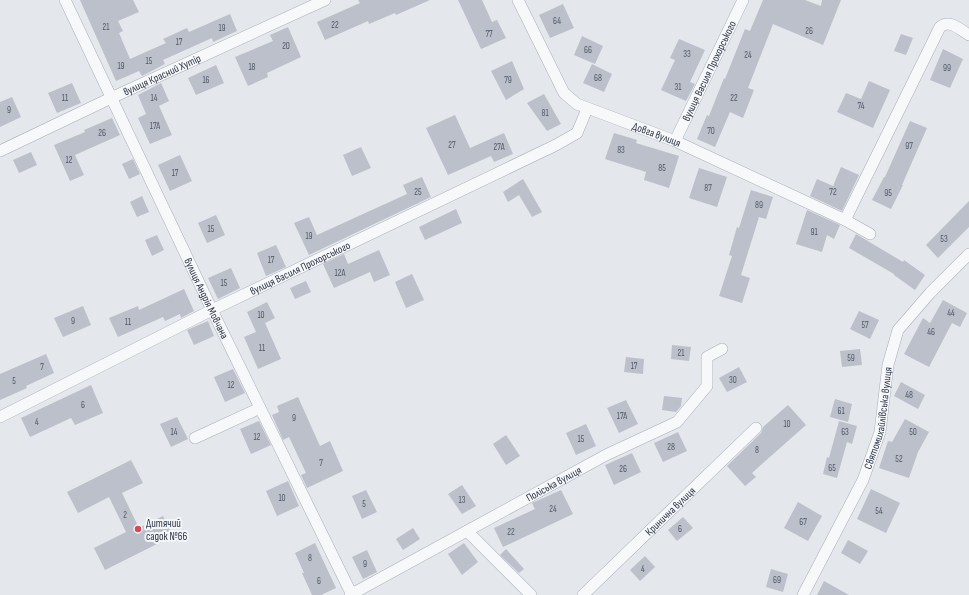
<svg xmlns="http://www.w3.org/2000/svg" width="969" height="595" font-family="'Sofia Sans Condensed',sans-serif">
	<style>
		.building { fill: #bbc0ca }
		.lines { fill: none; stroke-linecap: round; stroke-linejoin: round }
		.street-casing { stroke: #a9aeb7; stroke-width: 12 }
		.street { stroke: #f7f8fa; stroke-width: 11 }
		.poi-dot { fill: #d1495b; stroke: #f4f6f9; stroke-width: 1.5 }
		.labels { text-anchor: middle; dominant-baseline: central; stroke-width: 4; stroke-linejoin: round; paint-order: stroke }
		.number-label { font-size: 9px; fill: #4f5766 }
		.street-label { font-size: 11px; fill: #2b3445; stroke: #f4f6f9 }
		.poi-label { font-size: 11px; fill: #2b3445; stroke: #f4f6f9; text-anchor: start }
	</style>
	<rect width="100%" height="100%" fill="#e4e7ec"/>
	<path class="building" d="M80 0H133L139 12 118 21 123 31 119 33 130 59 166 43 163 39 187 28 189 32 230 14 237 31 213 42 212 38 163 60 165 64 142 76 139 71 116 81Z
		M358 0H430L396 15 395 13 369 24 368 21 325 40 317 22 360 3Z
		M458 0H482L492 22 497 20 506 38 481 49Z
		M763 0H805L821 6 822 0H841L823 45 773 24 748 88 754 90 743 118 730 112 715 147 697 139 707 115 709 116 724 78 725 79 745 29 750 31Z
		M563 4 574 28 550 38 539 15Z
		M288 27 301 57 267 73 268 77 248 86 235 57 273 41 270 35Z
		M901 34 913 38 906 55 894 51Z
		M582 36 603 46 595 64 574 55Z
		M679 39 705 50 690 82 695 84 686 101 661 90 675 60 670 58Z
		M943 49 963 59 950 88 930 80Z
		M512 61 524 89 506 100 491 71Z
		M592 64 612 74 604 92 583 83Z
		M216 65 224 83 196 95 188 78Z
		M869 81 890 90 873 128 837 112 846 93 861 99Z
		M72 83 81 103 57 113 48 93Z
		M161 83 169 101 159 106 172 135 150 144 138 118 146 114 138 95Z
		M544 94 561 124 547 131 527 103Z
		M12 97 21 117 0 127V102Z
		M455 115 470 148 504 133 513 154 494 162 491 156 448 175 426 128Z
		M112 118 120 135 75 155 84 175 70 181 54 145 85 132 84 130Z
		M910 121 927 128 902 185H903L891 209 872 200 884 177H885Z
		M614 133 637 140 636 143 679 156 669 188 644 180 646 172 605 159Z
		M361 147 371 168 352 176 343 155Z
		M31 152 37 165 19 173 13 160Z
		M180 155 192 181 170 191 158 165Z
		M133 159 140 174 129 179 122 164Z
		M841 167 859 175 842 211 810 196 817 179 833 186Z
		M699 168 727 177 717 207 689 198Z
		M422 177 431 197 309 255 294 223 309 217 317 235 407 194 403 185Z
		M523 179 542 212 532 217 519 195 508 202 503 192Z
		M751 190 773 197 766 219 759 217 741 275 750 278 742 303 719 296 732 256 729 255 737 227 739 228Z
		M142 196 149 212 137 217 130 202Z
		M969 201V227L938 258 926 245Z
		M456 209 462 223 425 240 419 227Z
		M807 210 840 225 834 239 827 235 822 252 796 244Z
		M216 215 225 235 207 243 198 223Z
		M856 234 903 262 904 260 925 275 915 290 894 275V274L849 248Z
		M157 235 164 250 152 256 145 240Z
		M276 245 286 267 266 276 257 253Z
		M379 250 390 275 374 282 370 272 334 288 323 264 344 254 348 264Z
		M231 268 240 288 218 299 208 278Z
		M412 274 424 300 406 308 395 282Z
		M306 281 311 292 295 299 290 288Z
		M184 289 194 311 181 318 180 314 165 321 163 317 118 337 109 318 138 306 139 310Z
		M943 300 967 313 960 327 952 323 929 367 904 354 923 318 930 323Z
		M267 302 275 318 265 323 281 359 258 369 244 337 256 332 247 312Z
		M83 306 91 325 63 337 54 318Z
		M859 311 879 320 870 339 850 329Z
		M208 321 214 336 194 345 187 330Z
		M672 345 691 347 689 361 671 359Z
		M860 349 862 365 842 367 840 351Z
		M46 354 54 373 26 386 27 388 0 400V374Z
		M626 357 644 359 643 374 624 372Z
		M739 367 747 382 727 392 719 378Z
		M233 369 245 393 225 402 214 377Z
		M901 382 925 395 918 409 894 396Z
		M91 385 103 413 75 425 71 418 30 437 21 418Z
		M664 396 682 398 681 406 676 412 662 410Z
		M298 397 320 446 330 441 343 471 307 488 301 475 306 473 289 437 283 440 272 415 279 412 277 406Z
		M835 399 852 404 848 422 830 417Z
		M626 400 638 424 619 433 607 408Z
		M788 405 806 425 752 473 756 477 745 486 727 466 761 433 763 427Z
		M177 417 188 439 171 447 160 424Z
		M905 419 929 432 918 452 909 478 879 468 888 441 892 442Z
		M259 421 271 445 251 454 240 429Z
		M839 421 857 426 852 444 847 442 837 478 823 474 827 457 829 458Z
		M586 424 596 446 576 455 566 433Z
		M678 432 687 451 663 462 654 443Z
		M506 435 520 456 506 465 493 444Z
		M632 453 641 472 614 485 605 465Z
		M131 460 143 483 122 493 139 528 163 516 173 536 105 570 94 548 126 532 109 497 78 513 67 492Z
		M288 481 299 506 277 516 266 491Z
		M462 485 476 506 462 514 448 494Z
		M871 489 900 503 886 533 857 519Z
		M366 490 377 512 362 519 352 496Z
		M561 490 573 514 503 547 494 528 535 509 532 503Z
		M798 502 822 516 808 541 784 528Z
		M683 517 693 528 677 541 668 530Z
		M413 528 420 539 403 550 396 539Z
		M848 540 868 551 860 564 841 553Z
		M315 543 336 588 321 595H312L302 573H304L295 553Z
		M464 543 478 562 462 575 448 554Z
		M506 549 524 569 519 573 500 555Z
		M367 550 377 572 363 579 352 557Z
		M645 556 655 567 640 581 630 570Z
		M771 569 788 574 783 592 766 587Z
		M824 581 849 595H817Z"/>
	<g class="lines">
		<g class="street-casing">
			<g id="street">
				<path id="s1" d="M65 0 212 310 352 595"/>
				<path id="s2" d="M518 0 564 93 577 104 675 141 845 220 870 234"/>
				<path id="s3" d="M675 141 743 0"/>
				<path id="s4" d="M0 151 111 98 325 0"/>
				<path d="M845 220 940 27C950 19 959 29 969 35"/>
				<path id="s5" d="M0 417 212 310 556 145 577 133 587 109"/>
				<path d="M195 438 260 408"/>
				<path d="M467 531 531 595"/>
				<path id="s6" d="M350 595 606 455 677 422 707 386V357L722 349"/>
				<path id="s7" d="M583 595 756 428"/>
				<path id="s8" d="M803 595 863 480 880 432 888 365 898 330 930 293 969 254"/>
			</g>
		</g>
		<use href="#street" class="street"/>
	</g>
	<circle class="poi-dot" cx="138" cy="529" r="4"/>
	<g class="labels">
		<g class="number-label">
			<text x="557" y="21">64</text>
			<text x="335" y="25">22</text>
			<text x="106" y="27">21</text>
			<text x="222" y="28">19</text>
			<text x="809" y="31">26</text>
			<text x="489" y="34">77</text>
			<text x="179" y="42">17</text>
			<text x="286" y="46">20</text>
			<text x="588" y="50">66</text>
			<text x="687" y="54">33</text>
			<text x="748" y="55">24</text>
			<text x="149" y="61">15</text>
			<text x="121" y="66">19</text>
			<text x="252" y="67">18</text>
			<text x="947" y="68">99</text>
			<text x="598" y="78">68</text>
			<text x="206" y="80">16</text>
			<text x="508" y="80">79</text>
			<text x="678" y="87">31</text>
			<text x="65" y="98">11</text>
			<text x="154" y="98">14</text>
			<text x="734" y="98">22</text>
			<text x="861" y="106">74</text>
			<text x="9" y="110">9</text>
			<text x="545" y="113">81</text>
			<text x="155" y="126">17А</text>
			<text x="711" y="131">70</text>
			<text x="102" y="133">26</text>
			<text x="452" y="145">27</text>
			<text x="909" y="146">97</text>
			<text x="499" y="147">27А</text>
			<text x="621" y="150">83</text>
			<text x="69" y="160">12</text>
			<text x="662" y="168">85</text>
			<text x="175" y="173">17</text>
			<text x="708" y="188">87</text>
			<text x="418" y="192">25</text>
			<text x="833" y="192">72</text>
			<text x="888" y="193">95</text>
			<text x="759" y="205">89</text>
			<text x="211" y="229">15</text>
			<text x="814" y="232">91</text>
			<text x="309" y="236">19</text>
			<text x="944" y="239">53</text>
			<text x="271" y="260">17</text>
			<text x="340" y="273">12А</text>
			<text x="224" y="283">15</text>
			<text x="951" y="313">44</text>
			<text x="261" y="315">10</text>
			<text x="73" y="321">9</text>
			<text x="128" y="322">11</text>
			<text x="865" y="325">57</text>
			<text x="931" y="332">46</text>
			<text x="262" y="348">11</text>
			<text x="681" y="353">21</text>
			<text x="851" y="358">59</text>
			<text x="634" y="366">17</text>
			<text x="42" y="367">7</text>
			<text x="733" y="380">30</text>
			<text x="14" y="381">5</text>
			<text x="231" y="385">12</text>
			<text x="909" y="395">48</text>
			<text x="83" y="405">6</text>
			<text x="841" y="411">61</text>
			<text x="622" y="416">17А</text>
			<text x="294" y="418">9</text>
			<text x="37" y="422">4</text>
			<text x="787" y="424">10</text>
			<text x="174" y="432">14</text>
			<text x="845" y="432">63</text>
			<text x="913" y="432">50</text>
			<text x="257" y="437">12</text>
			<text x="581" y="439">15</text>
			<text x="671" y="447">28</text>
			<text x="757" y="450">8</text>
			<text x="899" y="459">52</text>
			<text x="321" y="463">7</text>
			<text x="832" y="468">65</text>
			<text x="623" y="469">26</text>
			<text x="282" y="498">10</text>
			<text x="462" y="500">13</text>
			<text x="364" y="504">5</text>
			<text x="553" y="509">24</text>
			<text x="879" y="511">54</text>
			<text x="125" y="515">2</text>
			<text x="803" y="522">67</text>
			<text x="680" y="529">6</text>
			<text x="511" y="532">22</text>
			<text x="310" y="558">8</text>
			<text x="365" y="564">9</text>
			<text x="643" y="569">4</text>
			<text x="777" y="580">69</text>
			<text x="319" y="581">6</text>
		</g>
		<g class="street-label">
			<text stroke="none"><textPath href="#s3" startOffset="78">вулиця Василя Прохорського</textPath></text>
			<text stroke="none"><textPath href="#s4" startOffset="179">вулиця Красний Хутір</textPath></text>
			<text stroke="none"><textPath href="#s2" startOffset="206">Довга вулиця</textPath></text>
			<text stroke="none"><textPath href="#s5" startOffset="335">вулиця Василя Прохорського</textPath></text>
			<text stroke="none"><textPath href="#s1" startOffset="330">вулиця Андрія Мовчана</textPath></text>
			<text stroke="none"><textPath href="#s8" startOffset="194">Святомихайлівська вулиця</textPath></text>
			<text stroke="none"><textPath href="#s6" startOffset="232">Поліська вулиця</textPath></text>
			<text stroke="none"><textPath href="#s7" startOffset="121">Кринична вулиця</textPath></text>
		</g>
		<g class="poi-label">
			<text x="146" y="523">Дитячий<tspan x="146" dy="13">садок №66</tspan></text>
		</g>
	</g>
</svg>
